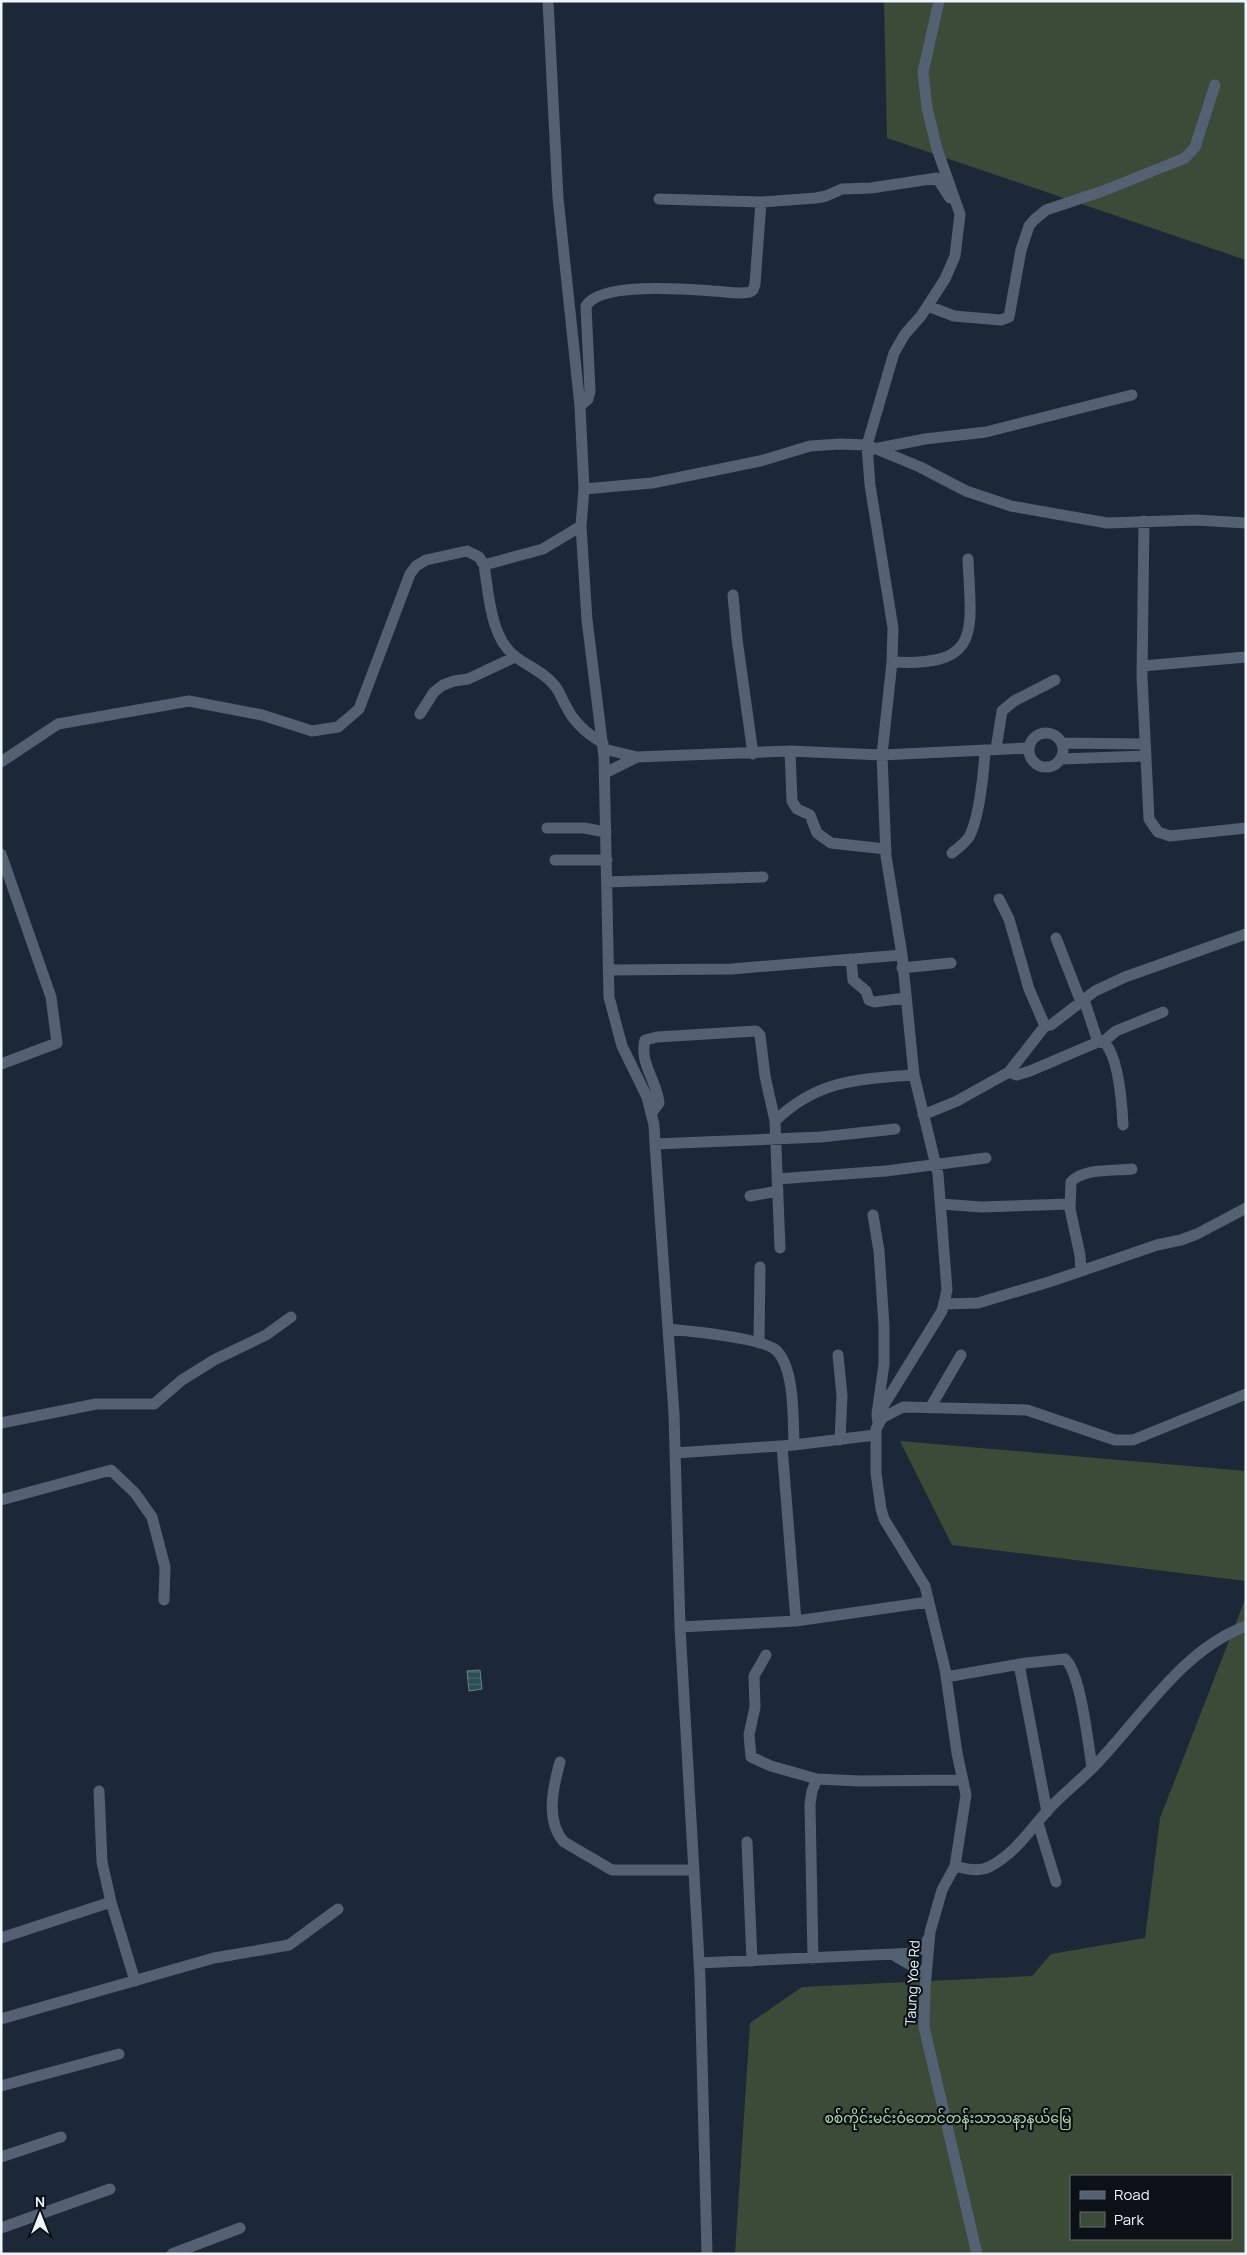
<svg xmlns="http://www.w3.org/2000/svg" width="1247" height="2255" font-family="Manrope,'Noto Sans Myanmar',sans-serif">
	<style>
		.park { fill: #3b4b37; fill-rule: evenodd }
		.water { fill: url(#water-rules); stroke: #658287 }
		.lines { fill: none; stroke-linecap: round; stroke-linejoin: round }
		.minor { stroke: #536172; stroke-width: 11 }
		.labels { text-anchor: middle; dominant-baseline: central; stroke-width: 4.5; stroke-linejoin: round; paint-order: stroke }
		.street-label { font-size: 14px; fill: #eef5fd; stroke: #0b1117 }
		.park-label { font-size: 14px; fill: #b3d7a8; stroke: #0b1117 }
	</style>
	<defs>
		<pattern id="water-rules" width="6" height="5" patternUnits="userSpaceOnUse" patternTransform="scale(1.25)"><rect width="6" height="5" fill="#2a5054"/><path d="M0 2.5h6" fill="none" stroke="#496a6e"/></pattern>
	</defs>
	<rect width="100%" height="100%" fill="#1c2837"/>
	<path class="park" d="M884 1H1246V260L887 138Z
		M900 1441 1246 1471V1581L952 1545Z
		M1246 1597V2254H735L750 2023 802 1987 1032 1976 1051 1954 1145 1938 1160 1818ZM1071 2176H1231V2239H1071Z"/>
	<path class="water" d="M480 1670 482 1689 469 1691 467 1671Z"/>
	<g class="lines">
		<path class="minor" d="M548 1 558 198 580 406 584 489 581 526 587 620 604 757 609 997 622 1046 647 1097 654 1125 655 1144 674 1414 680 1627 700 1978 707 2254
			M659 199 761 202
			M928 306 954 316 1001 320 1009 317 1021 250 1029 226 1034 220 1046 210 1103 191 1185 158 1195 147 1215 85
			M580 406 588 399 590 391 586 306C600 282 685 289 712 291 723 291 739 295 750 292L753 290 755 284 761 202 816 198 826 196 842 189 871 188 937 178 950 198
			M874 449 925 439 986 432 1132 395
			M584 489 652 483 760 461 810 446 840 444 867 445 920 467 966 491 1011 506 1107 523 1196 520 1246 523
			M1144 521 1142 677 1149 819 1158 832 1170 836 1246 828
			M484 565C489 594 490 638 516 657 529 667 544 672 555 686 560 692 562 700 566 706 574 723 587 734 603 743
			M733 595 737 639 753 754
			M892 662C983 667 971 631 968 559
			M1142 666 1246 657
			M420 714 434 692 443 685 454 681 468 679 515 657
			M1029 750a17 17 0 1 1 34 0a17 17 0 1 1-34 0Z
			M1062 743 1145 744
			M604 749 637 757 790 751 882 755 1029 748
			M996 749 1002 711 1014 701 1055 680
			M790 751 792 801 797 809 810 815 817 833 831 843 886 849
			M1060 759 1146 756
			M1 762 58 724 189 701 262 715 312 731 338 727 359 709 410 574 416 566 426 560 467 551 479 557 484 565 543 549 581 526
			M605 773 637 757
			M547 828H584L606 832
			M952 853C957 849 965 843 969 837 979 819 984 772 985 750
			M1 854 51 997 57 1043 1 1064
			M555 860H607
			M607 882 763 877
			M999 899 1009 919 1029 989 1045 1026
			M1056 938 1081 1002
			M851 959 853 980 866 991 869 1000 874 1002 905 998
			M902 968 951 963
			M609 970 731 969 902 955
			M1084 1000 1098 1042
			M1103 1042 1116 1031 1163 1012
			M1009 1072 1017 1075 1030 1071 1098 1042 1105 1043C1119 1059 1122 1104 1123 1125
			M651 1114 659 1103C657 1081 639 1063 645 1040L657 1037 756 1031 760 1035 765 1076 775 1121 780 1248
			M923 1115 957 1101 1009 1072 1045 1026 1051 1025 1095 991 1125 977 1246 934
			M775 1121C817 1080 858 1079 914 1075
			M655 1144 821 1137 895 1129
			M777 1179 886 1171 986 1158
			M750 1196 778 1191
			M941 1204 981 1207 1070 1204
			M873 1215 879 1251 884 1326V1364L877 1414
			M1081 1271 1080 1255 1070 1209 1071 1182C1083 1168 1115 1171 1132 1169
			M945 1304 978 1303 1052 1281 1157 1245 1181 1240 1197 1234 1246 1208
			M668 1329C688 1331 765 1338 777 1351 795 1370 793 1420 794 1445
			M759 1343 760 1267
			M838 1355 842 1396 840 1440
			M930 1408 961 1355
			M1 1423 96 1404H154L182 1380 214 1360 266 1335 291 1317
			M878 1423 877 1416 942 1311 947 1290 938 1174 914 1075 902 955 886 856 882 755 892 662 893 628 870 485 867 445 894 353 905 334 921 316 945 279 955 256 960 214 937 149 927 108 923 72 939 1
			M782 1446 796 1621
			M675 1453 794 1445 875 1435
			M1 1500 111 1470 135 1493 152 1517 165 1567 164 1600
			M680 1627 796 1621 928 1602
			M766 1655 754 1676 755 1707 749 1735 751 1757 771 1766 817 1779 860 1781 962 1780
			M1019 1664 1047 1812
			M946 1677 1026 1663 1065 1659C1081 1673 1088 1744 1092 1767
			M560 1762C553 1787 545 1821 564 1842L612 1870H694
			M99 1791 102 1862 111 1902 135 1981
			M1038 1823 1056 1882
			M747 1842 752 1961
			M955 1866C966 1869 978 1872 989 1867 1013 1855 1029 1832 1046 1812 1063 1793 1084 1778 1101 1759 1145 1712 1183 1650 1246 1626
			M1 1938 111 1902
			M895 1956 926 1974
			M813 1959 810 1804 812 1791 817 1779
			M699 1963 916 1953 925 1945 928 1939
			M1 2019 214 1958 289 1945 338 1909
			M1 2086 119 2054
			M1 2157 61 2137
			M1 2228 110 2189
			M172 2254 240 2228
			M977 2254 924 2027 925 1988 930 1932 942 1890 955 1866 966 1795 957 1753 945 1669 925 1586 884 1519 881 1509 876 1473V1429L882 1418 903 1407 1027 1410 1115 1440H1133L1246 1394"/>
	</g>
	<g class="labels">
		<g class="street-label">
			<text transform="translate(912 1983) rotate(-87)">Taung Yoe Rd</text>
		</g>
		<g class="park-label">
			<text x="948" y="2117">စစ်ကိုင်းမင်းဝံတောင်တန်းသာသနာ့နယ်မြေ</text>
		</g>
	</g>
	<rect width="1247" height="2255" fill="none" stroke="#eef5fd" stroke-width="5"/>
	<rect x="1070" y="2175" width="162" height="65" fill="#0b1117" stroke="#666c73"/>
	<rect x="1080" y="2191" width="25" height="8" fill="#536172" stroke="#666c73"/>
	<text x="1114" y="2200" font-size="15" fill="#eef5fd">Road</text>
	<rect x="1080" y="2212" width="25" height="15" fill="#3b4b37" stroke="#666c73"/>
	<text x="1114" y="2225" font-size="15" fill="#eef5fd">Park</text>
	<g transform="translate(40 2215)" stroke="#0b1117" stroke-width="4" paint-order="stroke">
	<path d="M0-4L9 19L0 12L-9 19Z" fill="#eef5fd"/>
	<text y="-8" font-size="14" font-weight="bold" text-anchor="middle" fill="#eef5fd">N</text>
	</g>
</svg>
